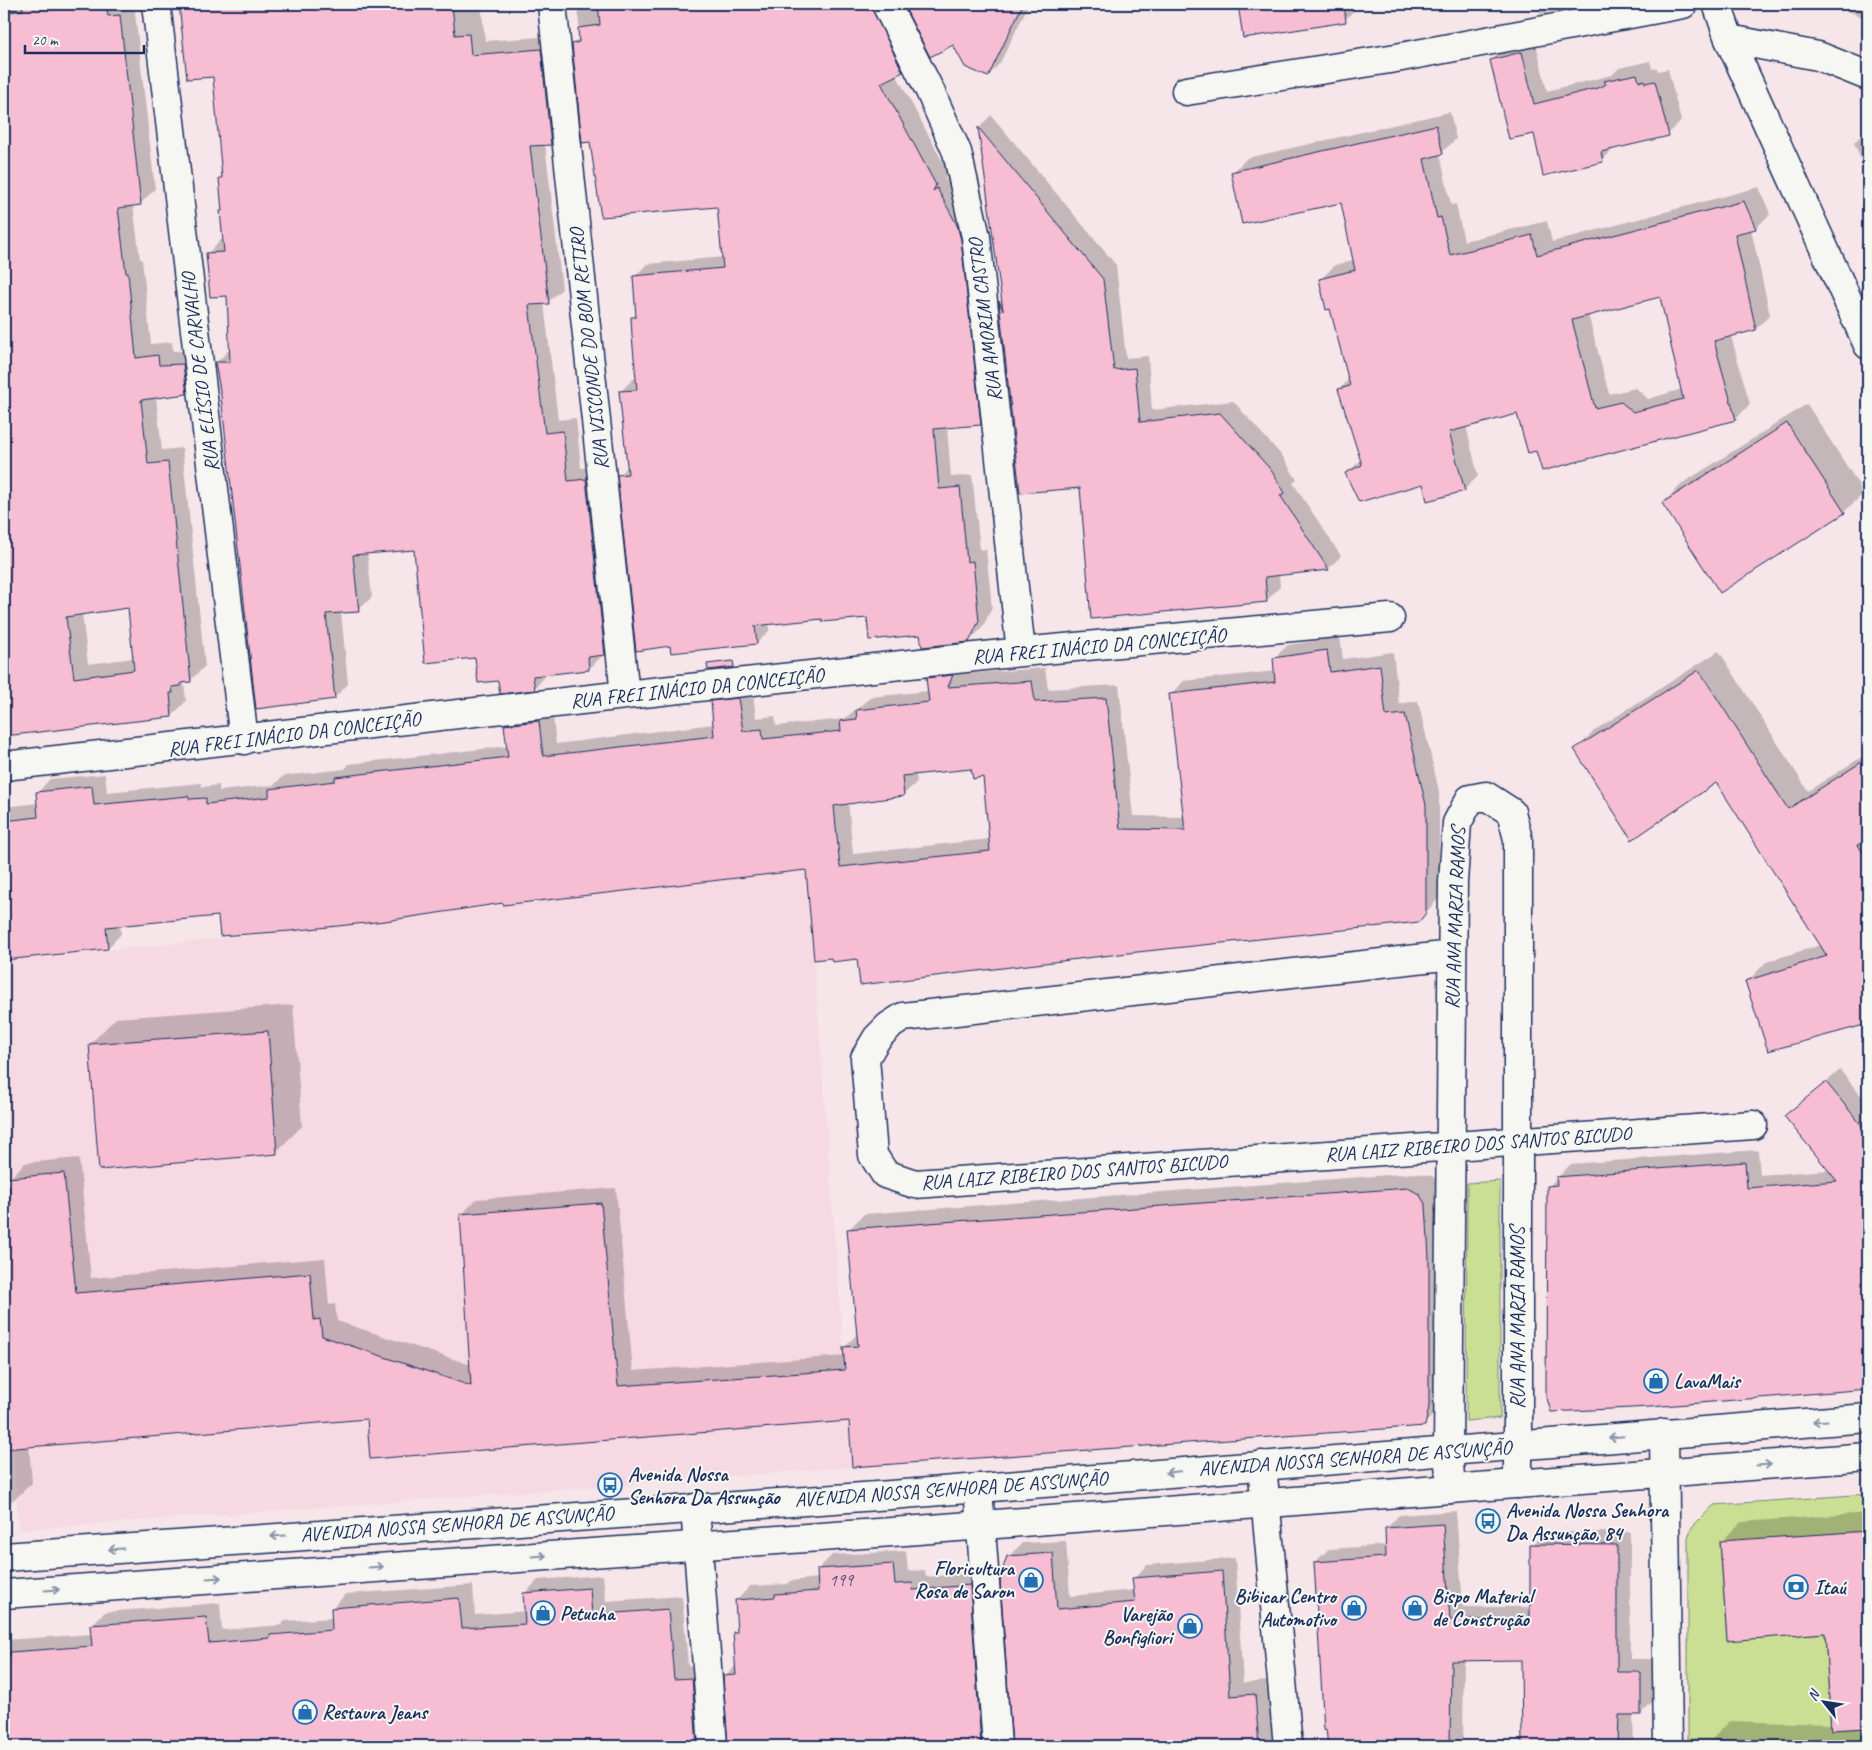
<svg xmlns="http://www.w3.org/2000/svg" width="1872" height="1750" font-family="Caveat,sans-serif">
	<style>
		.built { fill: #f6d9e2 }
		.green { fill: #cbdf94; stroke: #738779 }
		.shadow { fill: #0003; fill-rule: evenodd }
		.building { fill: #f6bdd3; stroke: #1b2f5e; fill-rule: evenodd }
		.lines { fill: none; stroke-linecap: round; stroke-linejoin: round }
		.minor-casing { stroke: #1b2f5e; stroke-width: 31 }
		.tertiary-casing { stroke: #1b2f5e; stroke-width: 31 }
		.secondary-casing { stroke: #1b2f5e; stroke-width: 31 }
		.minor { stroke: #f6f6f2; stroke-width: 28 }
		.tertiary { stroke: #f6f6f2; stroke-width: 28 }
		.secondary { stroke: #f6f6f2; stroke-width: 28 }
		.oneway { stroke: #8892a8 }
		.labels { text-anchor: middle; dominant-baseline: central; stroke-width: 4; stroke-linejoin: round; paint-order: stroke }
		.number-label { font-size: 18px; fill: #52527b }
		.street-label { font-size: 20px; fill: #1b2f5e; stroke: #f6f6f2 }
		.poi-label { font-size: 20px; font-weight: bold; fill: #1b2f5e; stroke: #f6f6f2; text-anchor: start }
	</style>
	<rect width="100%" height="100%" fill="#f6e5e9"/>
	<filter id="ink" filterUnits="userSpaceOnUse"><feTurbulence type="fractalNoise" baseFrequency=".02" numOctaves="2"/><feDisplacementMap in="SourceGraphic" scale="10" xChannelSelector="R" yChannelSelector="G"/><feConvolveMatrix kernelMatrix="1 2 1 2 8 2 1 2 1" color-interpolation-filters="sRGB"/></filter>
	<g filter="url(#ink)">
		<path class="built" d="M807 870 852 1467 19 1530 4 1330V961L220 939Z"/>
		<path class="green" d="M1500 1181V1418L1466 1421 1467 1183Z
			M1868 1494V1531L1720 1542 1727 1640 1825 1633 1831 1730 1868 1728V1743L1688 1739V1537L1692 1527 1714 1505Z"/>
		<path class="shadow" d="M4 4H134L155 189 140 204H133L140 259H142L151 344 172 342 173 351 198 350 201 378 186 393 156 397 162 450 182 448 205 666 190 681H184L186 701 172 716 4 735ZM129 606 134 658 88 664 82 613Z
			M180 4H481L485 41 554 36 564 130 551 144H545L562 289 548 302 544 303 558 420 576 418 581 468 600 466 618 640 589 669 548 673 535 688 499 679 476 656 415 548 367 552 372 597 358 610 341 612 348 684 334 698 221 388 219 389 216 363 230 349 228 295 207 254 221 240H224L220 178 223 176 214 75 188 77Z
			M577 4H887L915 58 896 74 948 172 944 181 950 176 969 212 993 411 980 424 947 427 951 477 972 475 980 550 986 549 992 608 982 628 969 641 921 633 868 616 769 623V631L757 643 619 476 628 466 620 392 633 379H637L633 318 637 313 634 277 647 264 724 257 718 206 591 141 573 44 580 37Z
			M905 4H1029L1000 63 988 76 954 43 931 55Z
			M1239 4H1360L1343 22 1244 36Z
			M1538 4H1591L1540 14Z
			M1842 4H1868V19L1840 8Z
			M1535 39 1547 91 1612 75 1619 68 1650 61 1652 69 1657 68 1658 71 1668 69 1681 121 1668 134 1615 147 1602 161 1535 132 1492 60 1505 47Z
			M1450 112 1456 139 1440 154 1451 205 1456 204 1464 241 1547 221 1552 242 1759 187 1770 214 1756 228 1751 229 1770 315 1756 329 1731 336 1750 404 1736 419 1537 449 1517 412 1466 426 1478 476 1464 490 1347 473 1362 459 1339 390 1349 379 1331 307 1320 280 1335 265 1354 260 1342 202 1232 173 1247 158ZM1661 296 1682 389 1648 399 1636 388 1609 394 1588 314Z
			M991 115 1116 265 1126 358 1148 356 1152 410 1233 401 1283 457 1297 480 1293 483 1341 556 1329 568 1279 574 1280 587 1267 600 1081 486 1021 492 1000 302 1003 299 979 128Z
			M1868 128V176L1854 143Z
			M1807 404 1864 493 1844 512 1663 503 1683 483Z
			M1340 637 1343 659 1393 652 1399 704 1418 701 1439 791V898L1418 921 858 958 807 869 504 902 219 915 120 925 121 934 108 948 4 960V807L38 803 37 793 50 779 105 774 107 792 201 783 202 787 219 785V791L274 785 283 776 345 769 349 764 508 746 505 725 519 712 552 708 556 744 714 724 712 702 725 688 752 686 756 718 775 716 776 726 844 719 871 697 929 691 927 678 941 665 965 662 960 674 1045 668 1048 689 1119 685 1133 816 1184 817 1170 695 1184 681 1276 671 1274 658 1288 645ZM973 768 984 776 990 839 853 854 848 802 903 795 917 782 916 774Z
			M1719 651 1808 791 1868 753V885L1808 924 1717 781 1576 750 1595 730Z
			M1868 930V1023L1769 1049 1747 982 1766 962Z
			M293 1005 302 1126 276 1152 90 1044 116 1018Z
			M1840 1070 1868 1104V1389L1651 1406 1549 1186 1571 1164 1758 1150 1760 1175 1829 1170 1786 1116Z
			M79 1158 91 1278 325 1258 329 1305 335 1304 337 1321 471 1365 461 1215 477 1199 616 1188 633 1371 845 1356V1347L858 1333 849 1229 864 1214 1415 1173 1432 1176 1438 1181 1440 1409 1424 1424 368 1417 29 1445 32 1483 16 1498 4 1505V1278L19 1277 9 1179 25 1163Z
			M1456 1511 1463 1607H1531L1532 1545 1545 1532H1630V1659H1654V1700L1640 1714H1633L1634 1746H1523L1522 1659H1464L1463 1746H1328L1315 1562 1329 1549 1387 1545 1386 1529 1399 1515Z
			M1868 1513V1746H1708L1710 1741 1730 1721 1832 1724 1826 1632 1721 1542 1741 1522Z
			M1066 1541 1070 1596 1135 1590 1134 1578 1147 1565 1235 1558 1243 1683 1268 1681 1273 1746H1021L1008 1557 1022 1543Z
			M906 1551 908 1571 925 1570 926 1577 983 1572 992 1699 978 1713 964 1714 966 1746H730L725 1677 737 1664 735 1633 738 1629 737 1600 750 1586 787 1584 790 1581 818 1578V1569L832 1555Z
			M603 1575 606 1601 682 1596 688 1666 706 1665 720 1746H4V1640L92 1634 91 1625 105 1612 220 1603 222 1630 281 1625 285 1621 333 1618 332 1608 346 1594 473 1585 475 1615 526 1611 525 1593 538 1580Z"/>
		<path class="building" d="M22 4H106L108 16 120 15 141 205 118 208 126 273H128L136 358 158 355 159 365 183 364 187 394 141 400 148 464 168 462 191 682 181 683V686L172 687 173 693H170L172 717 4 736V13L23 10ZM128 608 134 670 74 678 66 617Z
			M179 4H452L455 35 469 34 471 55 541 49 551 145 530 146 549 304 529 305 545 433 563 431 568 481 586 479 605 655 588 657 589 670 533 676 535 690 500 694 498 681 478 683 475 658 425 663 414 550 353 555 359 612 326 614 335 699 256 709 221 396 215 362H230L227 296 210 297 206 253 224 252 220 211H222L219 178H222L213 77 187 79Z
			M598 4H870L903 72 881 83 936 185 933 191 937 188 957 225 961 240 981 425 934 429 939 489 960 487 967 562 973 561 979 621 969 642 922 647 920 635 869 640 867 618 822 622V619L755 626 757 644 671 653 670 646 636 651 617 475 628 474 619 391 637 390 632 336 631 317H636L633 276 723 268 717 207 601 217 590 142 582 143 572 44 579 42 578 28 600 25Z
			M903 4H1023L988 77 965 67 953 45 930 57Z
			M1238 4H1344L1346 22 1243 38Z
			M1522 52 1534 104 1601 87 1606 84 1604 81 1637 74 1639 82 1644 80 1645 83 1655 81 1669 136 1601 152 1603 162 1543 176 1534 134 1509 139 1490 60Z
			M1436 125 1443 154 1424 159 1437 218 1441 217 1450 255 1532 235 1537 255 1744 201 1756 229 1735 234 1756 330 1714 341 1736 420 1542 471 1536 451 1528 453 1517 414 1449 432 1465 491 1427 501 1423 484 1359 502 1345 473 1362 465 1338 389 1350 386 1330 309 1326 310 1319 279 1355 270 1341 203 1242 224 1231 172ZM1660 297 1683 399 1633 412 1621 402 1595 408 1572 320Z
			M978 127 1103 279 1114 370 1135 368 1140 422 1220 413 1271 470 1285 493 1280 495 1329 570 1265 577 1267 602 1091 619 1080 488 1020 493 999 301 1003 310Z
			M1787 423 1845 513 1720 593 1662 503Z
			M1327 650 1330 672 1380 665 1386 716 1405 714 1426 805V913L1419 922 1128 953 860 985 857 959 832 962 831 958 814 960 806 870 503 905V903L385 921 290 931 220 936 218 916 106 927 108 949 5 960 4 821 38 817 36 792 92 786 94 805 188 796 189 799 206 798V804L269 797V789L335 781V777L508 757 504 725 539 721 543 756 714 736 711 701 738 698 743 731 762 729 763 739 841 731 840 721 857 719 856 710 929 702 926 678 953 675 948 687 1032 681 1035 702 1106 698 1120 829 1185 830 1169 694 1275 682 1273 658ZM971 769 973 779 983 777 990 851 840 867 834 806 904 796 902 776Z
			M733 661 734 667 708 670 707 664Z
			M1699 670 1788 809 1868 758V839L1858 845 1868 860V1024L1768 1051 1745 981 1827 956 1718 785 1716 783 1632 840 1574 749Z
			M268 1031 277 1154 99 1170 89 1044Z
			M1826 1082 1863 1127 1860 1129 1868 1139V1389L1651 1407 1551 1412 1546 1395 1547 1186 1557 1185 1556 1177 1745 1162 1747 1188 1837 1181 1784 1116Z
			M64 1173 76 1293 310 1273 314 1320 320 1319 322 1336 471 1386 460 1214 601 1203 618 1386 845 1370 843 1347 858 1346 847 1229 1408 1188 1419 1194 1426 1205 1429 1258V1407L1425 1426 852 1467 849 1421 370 1459 367 1419 4 1449V1211H11L8 1178Z
			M1443 1524 1450 1620H1530V1544L1617 1545V1672H1641V1715H1619L1618 1746H1522L1521 1660 1451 1661 1450 1746H1328L1326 1729 1324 1730 1314 1562 1386 1557 1385 1528Z
			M1868 1531V1728L1831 1730 1825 1633 1727 1641 1720 1541Z
			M1053 1553 1057 1609 1135 1602 1132 1578 1222 1571 1230 1696 1255 1694 1259 1746H1012L1000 1578 1007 1556Z
			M893 1564 895 1584 912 1583 913 1590 970 1585 981 1746H728L723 1676 736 1675 733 1632H737L735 1600 775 1597V1594L818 1591 817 1569Z
			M590 1588 592 1615 668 1609 674 1679 692 1678 697 1746H4V1657L10 1656V1652L92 1646 90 1625 206 1617 209 1643 270 1638V1635L332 1630 331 1608 459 1598 462 1628 525 1624 523 1593Z"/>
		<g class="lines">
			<g class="minor-casing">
				<path id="minor" d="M156 4 244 740
					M552 4 625 695
					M886 4 930 91 957 152 976 237 1021 652
					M1729 39 1818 56 1868 76
					M1186 91 1396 58 1683 4
					M4 766 625 695 1021 652 1390 618
					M1452 955 903 1017 889 1026 877 1038 865 1058 873 1155 885 1174 915 1184 1753 1125
					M1664 1433 1668 1746
					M1262 1465 1288 1746
					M978 1488 997 1746
					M1451 1489 1448 1451 1453 882 1457 823 1470 799 1486 796 1511 812 1518 839V1484
					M695 1508 713 1746"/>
			</g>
			<g class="tertiary-casing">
				<path id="tertiary" d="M4 1557 891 1495 1868 1418
					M4 1594 892 1532 1868 1457"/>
			</g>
			<g class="secondary-casing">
				<path id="secondary" d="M1717 4 1729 39 1868 345"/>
			</g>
			<use href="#minor" class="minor"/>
			<use href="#tertiary" class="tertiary"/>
			<use href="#secondary" class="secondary"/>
		</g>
		<defs><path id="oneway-shaft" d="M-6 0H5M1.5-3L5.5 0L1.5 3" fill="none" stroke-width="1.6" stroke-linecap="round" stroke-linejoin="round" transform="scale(1.25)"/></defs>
		<g class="oneway">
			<use href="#oneway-shaft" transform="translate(1820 1421) rotate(176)"/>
			<use href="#oneway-shaft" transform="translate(1616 1437) rotate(175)"/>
			<use href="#oneway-shaft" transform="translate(1764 1465) rotate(-4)"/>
			<use href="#oneway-shaft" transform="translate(1173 1472) rotate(175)"/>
			<use href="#oneway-shaft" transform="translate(278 1536) rotate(176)"/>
			<use href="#oneway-shaft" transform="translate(116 1549) rotate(176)"/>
			<use href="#oneway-shaft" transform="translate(539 1556) rotate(-4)"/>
			<use href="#oneway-shaft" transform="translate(376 1567) rotate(-4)"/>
			<use href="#oneway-shaft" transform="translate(214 1578) rotate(-4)"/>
			<use href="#oneway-shaft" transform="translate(52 1590) rotate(-4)"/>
		</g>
	</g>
	<defs>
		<g id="shop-ring" transform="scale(1.25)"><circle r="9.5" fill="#f6f6f2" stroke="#1f6fb2" stroke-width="1.5"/><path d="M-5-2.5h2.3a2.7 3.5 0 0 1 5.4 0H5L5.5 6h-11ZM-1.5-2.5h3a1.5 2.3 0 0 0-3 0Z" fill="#1f6fb2"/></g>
		<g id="bus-ring" transform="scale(1.25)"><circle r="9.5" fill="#f6f6f2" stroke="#1f6fb2" stroke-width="1.5"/><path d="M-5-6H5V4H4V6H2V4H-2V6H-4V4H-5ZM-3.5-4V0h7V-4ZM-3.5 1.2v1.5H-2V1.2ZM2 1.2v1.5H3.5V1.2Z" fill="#1f6fb2"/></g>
		<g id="bank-ring" transform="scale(1.25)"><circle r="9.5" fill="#f6f6f2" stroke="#1f6fb2" stroke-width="1.5"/><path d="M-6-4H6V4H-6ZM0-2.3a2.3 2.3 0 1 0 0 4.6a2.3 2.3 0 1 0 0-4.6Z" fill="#1f6fb2"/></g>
	</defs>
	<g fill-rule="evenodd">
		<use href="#shop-ring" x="1656" y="1381"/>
		<use href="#bus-ring" x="610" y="1485"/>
		<use href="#bus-ring" x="1488" y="1521"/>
		<use href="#shop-ring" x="1031" y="1580"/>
		<use href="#bank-ring" x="1796" y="1587"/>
		<use href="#shop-ring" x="1354" y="1608"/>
		<use href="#shop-ring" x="1415" y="1608"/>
		<use href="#shop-ring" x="543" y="1613"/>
		<use href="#shop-ring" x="1190" y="1626"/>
		<use href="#shop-ring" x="305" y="1712"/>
	</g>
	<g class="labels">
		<g class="number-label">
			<text x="841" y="1580">199</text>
		</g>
		<g class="street-label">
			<text transform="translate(985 320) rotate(-97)">RUA AMORIM CASTRO</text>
			<text transform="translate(589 349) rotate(-96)">RUA VISCONDE DO BOM RETIRO</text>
			<text transform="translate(200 372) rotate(-97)">RUA ELÍSIO DE CARVALHO</text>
			<text transform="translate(1099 646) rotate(-5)">RUA FREI INÁCIO DA CONCEIÇÃO</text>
			<text transform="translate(697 688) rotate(-6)">RUA FREI INÁCIO DA CONCEIÇÃO</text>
			<text transform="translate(294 734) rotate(-7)">RUA FREI INÁCIO DA CONCEIÇÃO</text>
			<text transform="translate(1455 918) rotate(-88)">RUA ANA MARIA RAMOS</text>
			<text transform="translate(1478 1144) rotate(-4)">RUA LAIZ RIBEIRO DOS SANTOS BICUDO</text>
			<text transform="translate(1074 1172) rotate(-4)">RUA LAIZ RIBEIRO DOS SANTOS BICUDO</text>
			<text transform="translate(1517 1318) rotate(-90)">RUA ANA MARIA RAMOS</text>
			<text transform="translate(1355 1458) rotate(-4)">AVENIDA NOSSA SENHORA DE ASSUNÇÃO</text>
			<text transform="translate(951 1489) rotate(-4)">AVENIDA NOSSA SENHORA DE ASSUNÇÃO</text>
			<text transform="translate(457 1524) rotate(-4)">AVENIDA NOSSA SENHORA DE ASSUNÇÃO</text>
		</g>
		<g class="poi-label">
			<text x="1674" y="1381">LavaMais</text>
			<text x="628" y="1474">Avenida Nossa<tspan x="628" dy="23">Senhora Da Assunção</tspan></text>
			<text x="1506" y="1510">Avenida Nossa Senhora<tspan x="1506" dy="23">Da Assunção, 84</tspan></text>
			<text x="1014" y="1568" text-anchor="end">Floricultura<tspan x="1014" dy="23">Rosa de Saron</tspan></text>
			<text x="1814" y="1587">Itaú</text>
			<text x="1336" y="1596" text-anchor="end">Bibicar Centro<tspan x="1336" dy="23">Automotivo</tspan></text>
			<text x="1432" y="1596">Bispo Material<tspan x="1432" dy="23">de Construção</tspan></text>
			<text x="560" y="1613">Petucha</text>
			<text x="1172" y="1614" text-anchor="end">Varejão<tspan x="1172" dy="23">Bonfigliori</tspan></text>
			<text x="322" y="1712">Restaura Jeans</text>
		</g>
	</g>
	<rect width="1872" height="1750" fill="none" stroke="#f6f6f2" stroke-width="20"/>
	<rect x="10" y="10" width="1852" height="1730" fill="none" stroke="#1b2f5e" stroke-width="2" filter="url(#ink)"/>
	<g transform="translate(1824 1702) rotate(300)" stroke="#f6f6f2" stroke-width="4" paint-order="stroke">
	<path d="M0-4L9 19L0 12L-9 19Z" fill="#1b2f5e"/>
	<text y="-8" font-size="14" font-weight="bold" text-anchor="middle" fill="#1b2f5e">N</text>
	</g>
	<path d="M25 45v8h119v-8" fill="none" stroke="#1b2f5e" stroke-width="2.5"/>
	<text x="32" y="45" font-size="15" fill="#1b2f5e" stroke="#f6f6f2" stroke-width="4" paint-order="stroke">20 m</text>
</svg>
